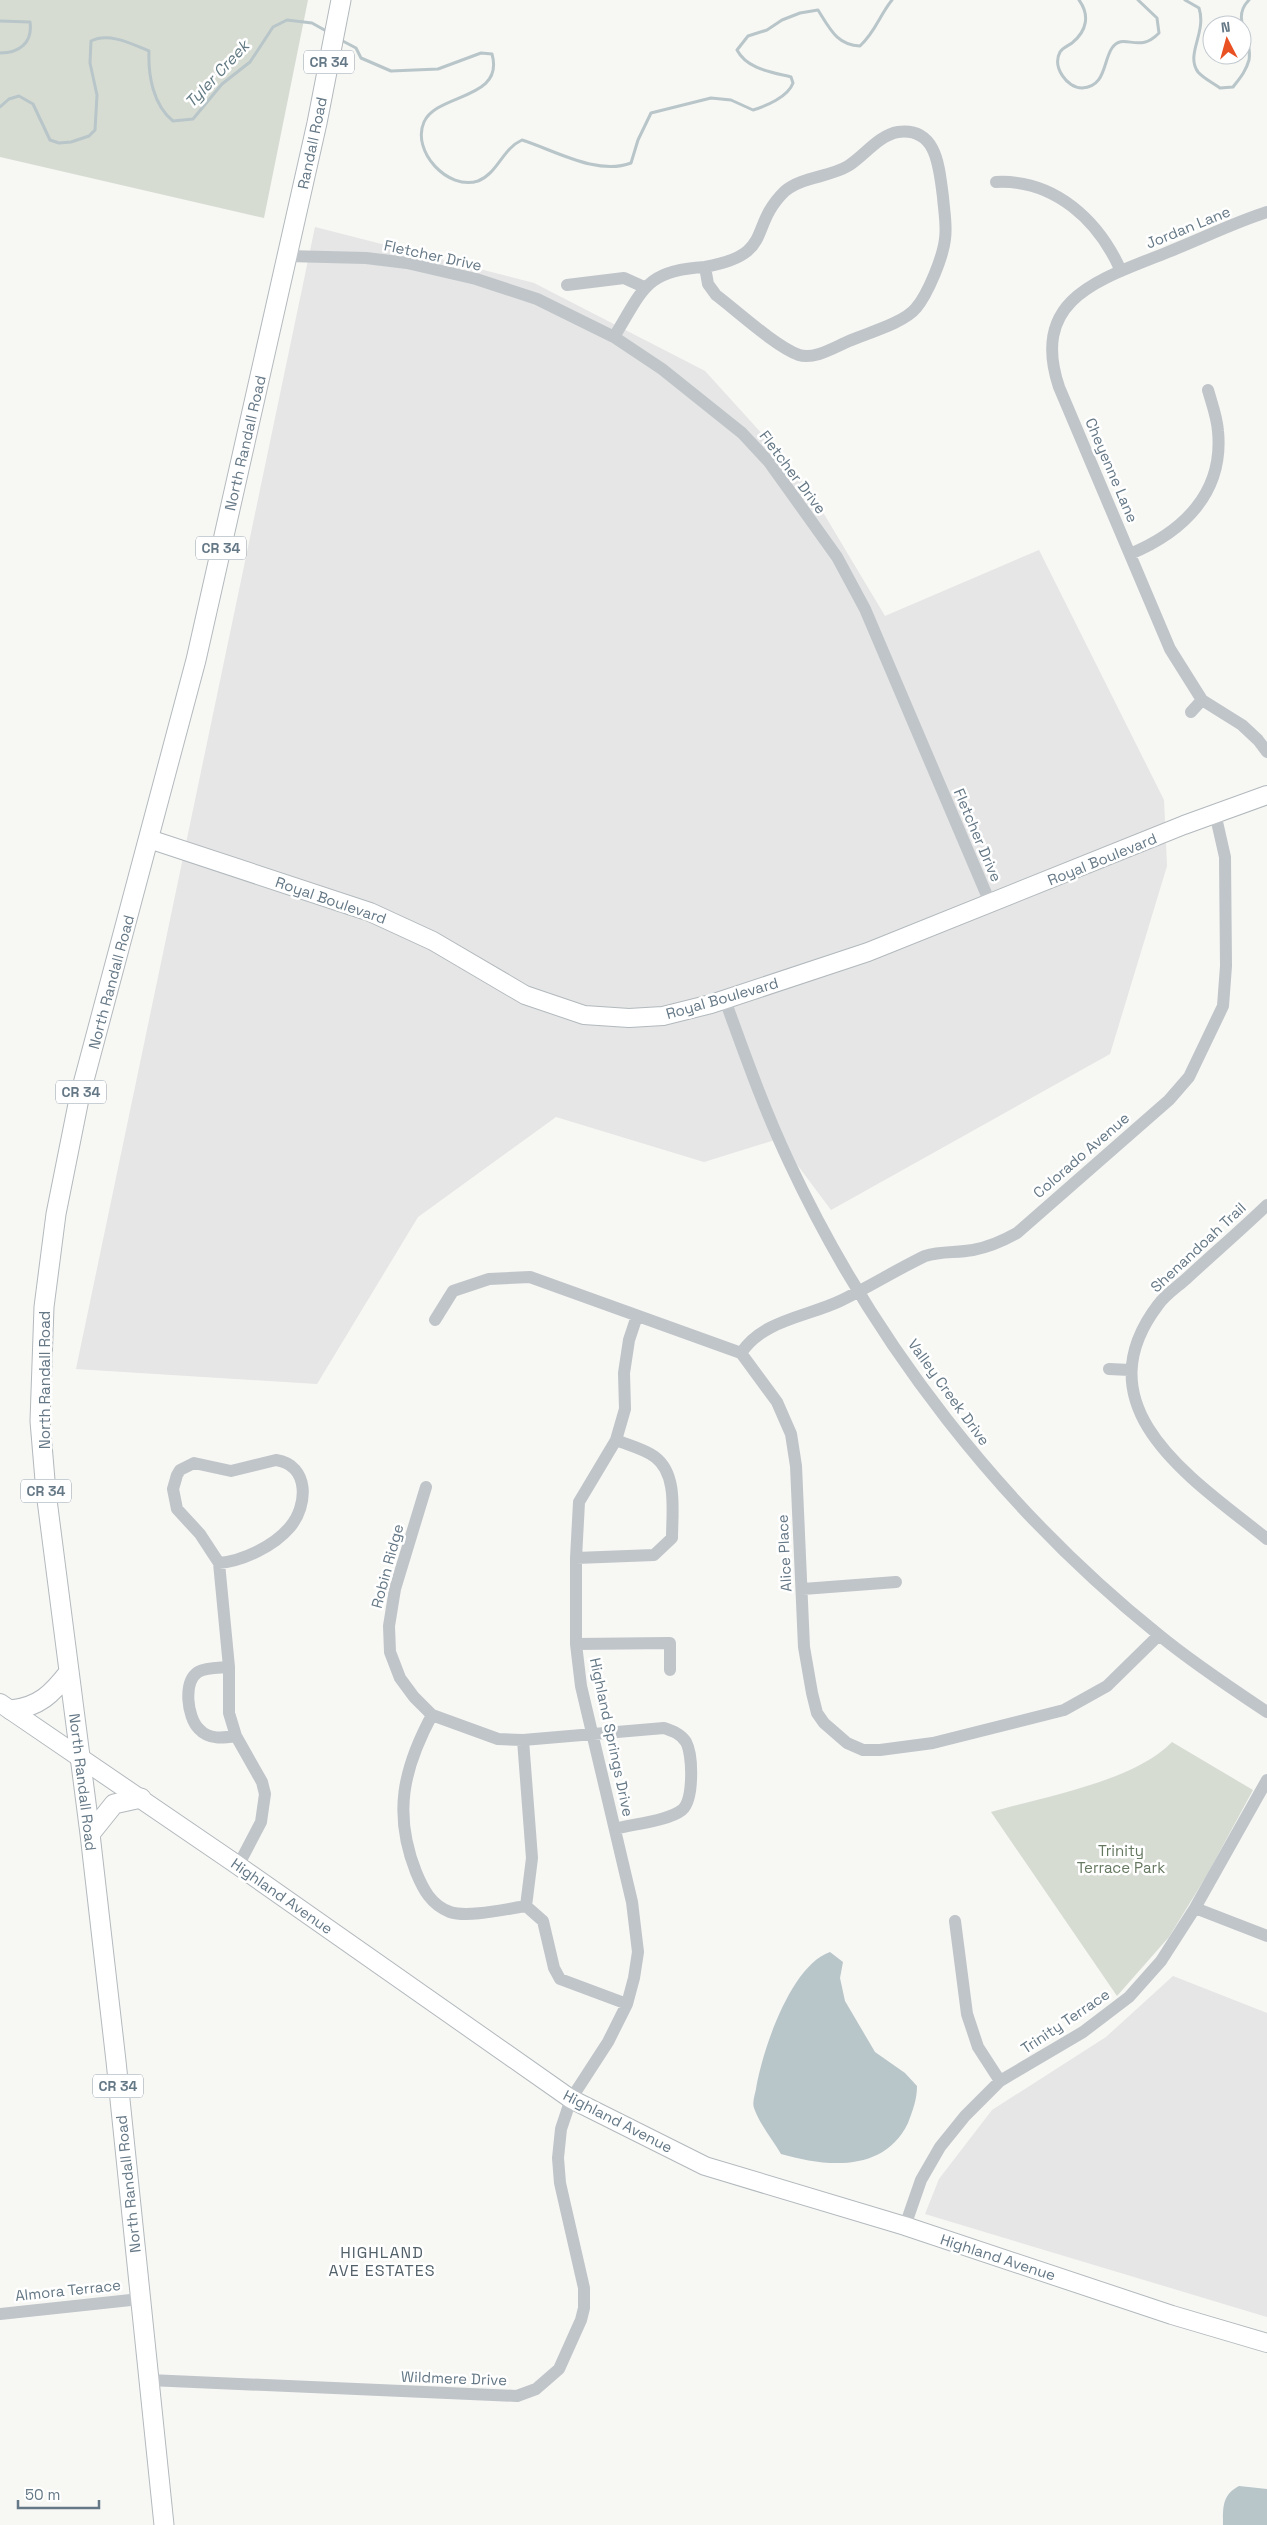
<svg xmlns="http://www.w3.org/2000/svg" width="1267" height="2525" font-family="'Space Grotesk',sans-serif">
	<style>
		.built { fill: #e5e6e5 }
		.green { fill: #d7dcd3 }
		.water { fill: #b8c5c9 }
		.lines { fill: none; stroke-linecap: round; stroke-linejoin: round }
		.stream { stroke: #b8c5c9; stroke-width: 3 }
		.secondary-casing { stroke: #b2b9bd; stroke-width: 20 }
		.primary-casing { stroke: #b3b9bd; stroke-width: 21 }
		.street { stroke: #c0c5c9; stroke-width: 12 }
		.secondary { stroke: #fff; stroke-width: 18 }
		.primary { stroke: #fff; stroke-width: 19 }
		.labels { text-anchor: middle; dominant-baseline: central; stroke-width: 5; stroke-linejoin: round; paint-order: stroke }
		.shield { fill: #fff; stroke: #93a0aa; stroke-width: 1 }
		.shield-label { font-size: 14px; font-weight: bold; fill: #657886 }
		.street-label { font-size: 15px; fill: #657886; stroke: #fff }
		.park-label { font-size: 15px; fill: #657860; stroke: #fff }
		.water-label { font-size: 16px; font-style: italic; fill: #617982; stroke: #fff }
		.neighbourhood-label { font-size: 16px; letter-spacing: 1px; fill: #53616b; stroke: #fff }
	</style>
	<rect width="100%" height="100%" fill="#f7f7f4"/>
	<path class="built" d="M315 227 534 283 705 371 803 479 885 616 1039 550 1164 800 1167 866 1110 1054 831 1210 778 1139 704 1162 556 1117 418 1217 317 1384 76 1369Z
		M1173 1976 1267 2013V2317L925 2214 939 2179 992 2110 1106 2037Z"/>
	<path class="green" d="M0 0H308L264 218 0 157Z
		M1172 1742 1253 1790 1207 1875 1169 1937 1117 1996 991 1812C1043 1797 1135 1781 1172 1742Z"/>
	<path class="water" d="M830 1952 843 1962 840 1978 845 2001 875 2052 905 2073 917 2086C917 2099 913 2110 908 2123 884 2173 826 2167 781 2154 773 2140 759 2123 754 2108 752 2103 755 2094 756 2089 762 2051 791 1965 830 1952Z
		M1239 2486 1267 2489V2525H1223C1223 2507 1222 2495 1239 2486Z"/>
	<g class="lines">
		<path class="stream" d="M1079 0C1090 15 1087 31 1072 43 1068 46 1063 47 1060 52 1052 67 1067 88 1082 88 1106 87 1103 61 1112 48 1124 31 1138 55 1159 33L1157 18 1138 0
			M1185 0 1199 8C1207 33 1185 54 1198 72 1203 78 1213 83 1220 88L1233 87C1240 78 1246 71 1249 60 1253 38 1230 19 1249 0
			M0 21 30 22C33 43 19 53 0 53
			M339 39 356 48 361 58 391 71 438 69 481 53 492 54C505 100 437 93 424 122 411 151 448 191 478 181 498 173 502 149 522 140 554 150 597 176 631 163L638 140 651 113 711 98 731 100 753 110C766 106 788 97 793 83L791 77C771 72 747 69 737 50L748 36 767 30 782 20 800 13 818 10C830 29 837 45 860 46 876 31 879 16 892 0
			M0 107 9 99 19 96 33 104 50 140 59 143 71 142 89 136 95 130 97 95 90 63 91 41C109 32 132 44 149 51 148 75 153 105 173 121L193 119 222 84 250 62 273 27 287 20 312 23 328 32"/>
		<g class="secondary-casing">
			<path id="secondary" d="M149 839 370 912 433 941 525 995 584 1015 629 1018 663 1016 711 1004 868 952 1184 825 1267 795
				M0 1703 233 1862 571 2099 705 2166 905 2226 1172 2315 1267 2343"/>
		</g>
		<g class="primary-casing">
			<path id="primary" d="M11 1710C39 1707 52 1694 69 1672
				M90 1834 114 1804 141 1798
				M164 2525 116 2061 90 1834 46 1492 40 1421 44 1307 56 1214 79 1099 196 660 317 123 341 0"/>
		</g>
		<path class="street" d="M996 182C1055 179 1099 221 1121 271
			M1267 212C1233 223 1201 239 1168 252 1102 279 1029 297 1059 387L1170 649 1202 700 1242 725 1258 740 1267 752
			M287 256 366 258 407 263 476 279 537 299 614 337 662 369 742 433 769 462 837 557 865 609 991 905
			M567 285 624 278 644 287
			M614 337C643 290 645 270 705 267L708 284 716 295C736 310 776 347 799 355 814 360 835 347 849 341 867 333 904 323 916 308 928 294 943 257 945 239 947 225 944 211 943 197 939 169 938 127 898 132 879 135 864 156 848 166 830 177 801 177 785 191 747 228 776 254 705 267
			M1130 554C1183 532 1224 493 1218 431 1217 417 1212 404 1208 390
			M1191 712 1202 700
			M725 1000C745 1055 764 1109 789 1162 874 1344 1002 1509 1159 1635 1193 1663 1231 1688 1267 1712
			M1267 1205C1241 1230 1213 1254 1186 1279 1177 1287 1165 1295 1158 1305 1079 1409 1195 1481 1267 1539
			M435 1320 453 1291 489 1279 530 1277 741 1353 777 1402 791 1434 796 1466 804 1647 812 1693 817 1713 824 1723 847 1743 863 1750H880L933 1743 1064 1710 1107 1686 1159 1635
			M741 1353C763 1320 806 1317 840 1301 869 1287 896 1270 925 1256 941 1251 956 1253 973 1250 989 1247 1003 1241 1017 1233L1169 1100 1189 1077 1223 1006 1226 966 1225 857 1215 813
			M1109 1369 1130 1370
			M276 1460C310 1465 308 1506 290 1527 274 1546 243 1561 219 1563L200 1534 177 1509 173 1489 177 1475 180 1470 194 1463 231 1471Z
			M426 1487 395 1589 389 1626 390 1652 400 1678 414 1697 432 1715 498 1739 523 1740 664 1728C673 1731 681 1734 686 1742 693 1755 694 1800 682 1810 668 1821 633 1824 615 1829
			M576 1558 654 1555 672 1538C672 1513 678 1474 655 1457 645 1449 628 1445 616 1440
			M219 1563 229 1667V1713L236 1736 262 1782 265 1794 261 1822 238 1866
			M803 1589 896 1582
			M576 1644 670 1643V1670
			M229 1667C219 1668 207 1667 198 1672 183 1682 187 1717 199 1729 209 1740 223 1738 236 1736
			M432 1715C403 1769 393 1814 416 1872 423 1889 431 1905 450 1912 468 1918 506 1909 526 1906L543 1921 554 1968 560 1979 627 2004
			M523 1740 532 1858 526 1906
			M1195 1908 1267 1936
			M955 1921 967 2014 978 2047 1000 2081
			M905 2226 921 2180 940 2147 965 2116 1000 2081 1083 2032 1129 1997 1161 1961 1195 1908 1267 1780
			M0 2314 140 2299
			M149 2380 517 2396 536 2389 559 2369 581 2320 584 2308V2288L560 2183 558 2158 561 2129 571 2099 608 2042 627 2004 634 1978 638 1952 632 1902 581 1686 576 1644V1558L579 1502 616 1440 625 1409 624 1373 629 1340 637 1316"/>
		<use href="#secondary" class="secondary"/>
		<use href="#primary" class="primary"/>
	</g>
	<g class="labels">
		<g class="shield">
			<rect x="304" y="50.5" width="50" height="23" rx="4"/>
			<rect x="196" y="536.5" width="50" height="23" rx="4"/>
			<rect x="56" y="1080.5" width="50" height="23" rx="4"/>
			<rect x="21" y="1479.5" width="50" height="23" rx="4"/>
			<rect x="93" y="2074.5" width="50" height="23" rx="4"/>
		</g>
		<g class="shield-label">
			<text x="329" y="62">CR 34</text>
			<text x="221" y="548">CR 34</text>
			<text x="81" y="1092">CR 34</text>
			<text x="46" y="1491">CR 34</text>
			<text x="118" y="2086">CR 34</text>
		</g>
		<g class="street-label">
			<text transform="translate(312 143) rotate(-78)">Randall Road</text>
			<text transform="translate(1188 227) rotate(-22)">Jordan Lane</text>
			<text transform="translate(433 255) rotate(12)">Fletcher Drive</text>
			<text transform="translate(245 443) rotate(-77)">North Randall Road</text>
			<text transform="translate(1112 470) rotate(67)">Cheyenne Lane</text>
			<text transform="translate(793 472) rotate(53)">Fletcher Drive</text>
			<text transform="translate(978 835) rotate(67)">Fletcher Drive</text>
			<text transform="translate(1102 859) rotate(-22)">Royal Boulevard</text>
			<text transform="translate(331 900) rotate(19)">Royal Boulevard</text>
			<text transform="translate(111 982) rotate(-75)">North Randall Road</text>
			<text transform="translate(722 998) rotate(-16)">Royal Boulevard</text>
			<text transform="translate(1081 1155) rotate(-41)">Colorado Avenue</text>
			<text transform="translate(1198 1247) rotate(-43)">Shenandoah Trail</text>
			<text transform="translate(44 1380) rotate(-90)">North Randall Road</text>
			<text transform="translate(949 1392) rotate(54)">Valley Creek Drive</text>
			<text transform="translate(784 1553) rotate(-93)">Alice Place</text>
			<text transform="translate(387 1566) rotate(-75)">Robin Ridge</text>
			<text transform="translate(612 1737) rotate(78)">Highland Springs Drive</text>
			<text transform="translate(83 1782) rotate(83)">North Randall Road</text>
			<text transform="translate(282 1896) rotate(35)">Highland Avenue</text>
			<text transform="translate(1065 2021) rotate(-34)">Trinity Terrace</text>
			<text transform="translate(618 2121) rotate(27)">Highland Avenue</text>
			<text transform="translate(128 2184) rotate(-96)">North Randall Road</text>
			<text transform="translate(998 2257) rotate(18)">Highland Avenue</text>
			<text transform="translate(68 2290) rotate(-6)">Almora Terrace</text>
			<text transform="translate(454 2378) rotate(2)">Wildmere Drive</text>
		</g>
		<g class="park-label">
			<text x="1121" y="1850">Trinity<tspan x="1121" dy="17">Terrace Park</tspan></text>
		</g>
		<g class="water-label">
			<text transform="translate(217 74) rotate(-47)">Tyler Creek</text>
		</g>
		<g class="neighbourhood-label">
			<text x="382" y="2252">HIGHLAND<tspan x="382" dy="18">AVE ESTATES</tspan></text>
		</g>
	</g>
	<g transform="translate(1227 40) rotate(354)"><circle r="24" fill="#ffffff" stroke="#c1c9cf"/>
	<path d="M0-4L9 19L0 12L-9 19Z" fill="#e95123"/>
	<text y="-8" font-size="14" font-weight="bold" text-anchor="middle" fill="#657886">N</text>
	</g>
	<path d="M18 2500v8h81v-8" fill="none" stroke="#657886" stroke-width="2.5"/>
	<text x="25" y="2500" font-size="15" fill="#657886" stroke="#ffffff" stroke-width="4" paint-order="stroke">50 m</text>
</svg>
